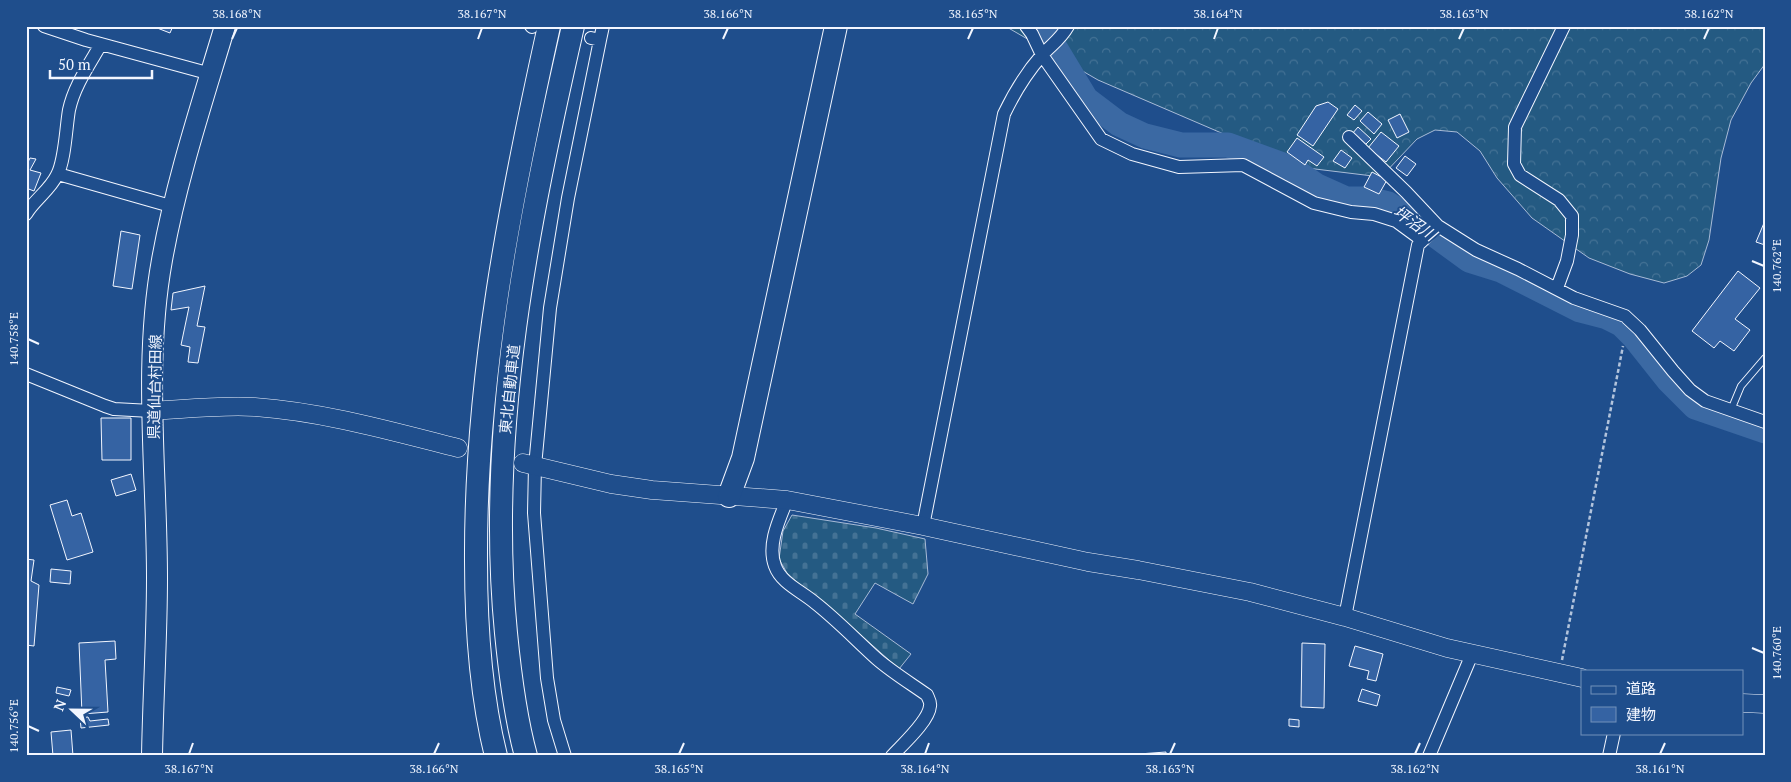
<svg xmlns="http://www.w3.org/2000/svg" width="1791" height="782" font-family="'PT Serif','Noto Sans JP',serif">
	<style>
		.forest { fill: url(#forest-crowns); stroke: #a8bbd7 }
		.cemetery { fill: url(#cemetery-stones); stroke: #a8bbd7 }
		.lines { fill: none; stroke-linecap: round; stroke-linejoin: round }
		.river { stroke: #3b69a3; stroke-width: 25 }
		.building { fill: #3563a3; stroke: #f2f6ff }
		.lane-casing { stroke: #f2f6ff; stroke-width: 8 }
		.street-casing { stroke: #f2f6ff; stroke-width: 14 }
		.secondary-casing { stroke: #f2f6ff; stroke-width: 19 }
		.primary-casing { stroke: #f2f6ff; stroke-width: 22 }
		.highway-casing { stroke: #f2f6ff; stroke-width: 24 }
		.path { stroke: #b3c4dc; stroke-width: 2.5; stroke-dasharray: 4 2.5; stroke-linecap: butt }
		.lane { stroke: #1f4e8c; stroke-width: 6 }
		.street { stroke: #1f4e8c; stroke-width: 12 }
		.secondary { stroke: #1f4e8c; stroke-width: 18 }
		.primary { stroke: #1f4e8c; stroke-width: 20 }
		.highway { stroke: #1f4e8c; stroke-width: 22 }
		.ticks { fill: none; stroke: #f2f6ff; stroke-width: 2 }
		.labels { text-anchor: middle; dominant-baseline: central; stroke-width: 4; stroke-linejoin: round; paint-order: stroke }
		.street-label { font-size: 15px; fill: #f2f6ff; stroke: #1f4e8c }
		.water-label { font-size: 16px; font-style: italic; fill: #f2f6ff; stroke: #1f4e8c }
		.neatline { fill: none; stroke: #f2f6ff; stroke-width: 2 }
		.ticks-label { font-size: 12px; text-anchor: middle; fill: #f2f6ff }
	</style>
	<defs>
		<pattern id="forest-crowns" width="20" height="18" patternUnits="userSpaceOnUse" patternTransform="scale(1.25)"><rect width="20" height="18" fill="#245a82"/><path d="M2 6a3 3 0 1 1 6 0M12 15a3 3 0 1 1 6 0" fill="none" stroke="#447295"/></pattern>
		<pattern id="cemetery-stones" width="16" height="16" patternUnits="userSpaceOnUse" patternTransform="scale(1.25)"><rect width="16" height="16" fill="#245a82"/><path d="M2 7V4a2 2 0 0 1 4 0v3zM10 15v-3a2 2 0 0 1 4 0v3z" fill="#447295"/></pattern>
	</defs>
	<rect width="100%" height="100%" fill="#1f4e8c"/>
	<path class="forest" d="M1005 26H1765V64L1751 83 1731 120 1721 158 1709 240 1701 265 1687 276 1664 283 1630 274 1589 258 1532 218 1497 178 1480 151 1457 132 1435 130 1417 139 1381 177 1307 168 1254 147 1098 80Z"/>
	<path class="cemetery" d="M792 515 876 528 925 539 928 574 913 604 875 583 855 614 911 654 899 669 836 613 803 588 787 573 779 559 783 531Z"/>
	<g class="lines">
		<path class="river" d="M1042 26 1086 99 1119 124 1145 136 1181 145H1228L1291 168 1317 186 1346 199H1368L1388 204 1413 219 1469 260 1501 270 1580 310 1607 317 1621 324 1634 337 1669 381 1695 407 1765 431"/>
	</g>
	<path class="building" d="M152 26H173L170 33Z
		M1328 102 1338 109 1313 146 1297 135 1316 106Z
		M1355 105 1362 111 1354 120 1347 115Z
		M1368 112 1382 124 1374 134 1360 121Z
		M1400 114 1409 132 1397 138 1388 120Z
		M1358 127 1371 139 1365 145 1352 134Z
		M1381 132 1399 146 1386 162 1368 148Z
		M1297 138 1324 157 1317 166 1308 160 1305 165 1287 152Z
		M1341 150 1352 158 1345 168 1333 161Z
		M1405 156 1416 164 1407 176 1396 168Z
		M30 158 36 159 30 170 41 173 34 191 26 188V166Z
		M1372 172 1387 180 1379 194 1364 187Z
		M1764 223 1765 224V245L1756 242Z
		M121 231 140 235 132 289 113 286Z
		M1738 271 1760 288 1735 319 1750 330 1734 351 1720 341 1714 348 1692 331Z
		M205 286 197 326 205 327 198 363 188 362 190 347 181 345 189 307 171 310 173 293Z
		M101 418H131V460H102Z
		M131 474 136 490 116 496 111 480Z
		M67 500 72 516 81 513 93 552 67 560 50 505Z
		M26 559 34 560 31 581 39 585 34 646 26 645Z
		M51 569 71 571 70 584 50 582Z
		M115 641 116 659 105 660 108 712 82 714 79 643Z
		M1302 643 1325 644 1324 708 1301 707Z
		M1355 646 1383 654 1376 681 1367 679 1369 671 1349 666Z
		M57 687 71 690 69 696 56 693Z
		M1362 689 1380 695 1377 706 1358 701Z
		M88 717 90 721 108 719 109 725 81 728 80 718Z
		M1289 719 1299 720V727L1289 726Z
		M71 730 73 756H53L51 732Z
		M1166 752V756H1125V755Z"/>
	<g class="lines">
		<g class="lane-casing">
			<path id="lane" d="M1731 410 1741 386 1765 358"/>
		</g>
		<g class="street-casing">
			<path id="street" d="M44 26 86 40 211 74
				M531 26 532 27
				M1026 26 1032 34 1042 55 1101 139 1132 154 1179 167 1243 165 1314 203 1351 212 1374 214 1396 221 1422 240
				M591 38 600 40 603 26
				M1349 137 1406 192 1438 226
				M58 174 174 207
				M26 214C34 200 50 190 57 175 65 161 66 127 69 110 74 86 89 65 101 44
				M1557 288 1567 261 1572 235V216L1559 200 1520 175 1514 164 1515 127 1564 26
				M26 374 105 406 114 409 151 411
				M787 500C779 520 767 545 775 566 781 583 801 591 814 602 836 619 856 640 877 659 892 672 910 683 927 695 928 698 931 702 930 706 929 721 902 745 892 756
				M923 526 1004 114C1014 93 1027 72 1042 55 1052 44 1060 40 1068 26
				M1345 617 1418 245 1438 226 1476 250 1518 269 1574 298 1625 316 1640 330 1673 371 1690 390 1705 401 1765 422
				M565 756 554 720 547 678 534 513 535 466 550 308 568 198 600 40
				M1429 756 1472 654
				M1609 756 1614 733"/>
		</g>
		<g class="secondary-casing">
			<path id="secondary" d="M151 411C186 409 221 405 255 407 324 412 391 431 458 448
				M523 463 611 484 652 490 787 500 923 526 1088 562 1138 570 1250 592 1345 617 1447 648 1582 678
				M1742 703 1765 704"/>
		</g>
		<g class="primary-casing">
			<path id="primary" d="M152 756C153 697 157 637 157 578 157 472 143 365 162 260 176 181 202 103 225 26"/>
		</g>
		<g class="highway-casing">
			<path id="highway" d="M729 496 743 458 836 26
				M496 756C480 692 476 626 476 561 475 380 510 202 549 26
				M526 756C515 716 510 674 506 633 486 429 528 224 573 26"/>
		</g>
		<path class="path" d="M1562 660 1623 346"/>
		<use href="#lane" class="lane"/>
		<use href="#street" class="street"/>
		<use href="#secondary" class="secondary"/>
		<use href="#primary" class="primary"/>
		<use href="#highway" class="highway"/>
	</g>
	<path class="ticks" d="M232 39 237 28M478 39 482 28M723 39 728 28M968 39 973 28M1214 39 1218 28M1459 39 1464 28M1704 39 1709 28M1752 261 1764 266M28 339 39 344M1752 648 1764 653M28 726 39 731M189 754 193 743M434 754 439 743M679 754 684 743M925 754 929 743M1170 754 1175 743M1415 754 1420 743M1660 754 1665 743"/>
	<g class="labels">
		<g class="street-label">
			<text transform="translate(154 387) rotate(-89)">県道仙台村田線</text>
			<text transform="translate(509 389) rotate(-84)">東北自動車道</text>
		</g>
		<g class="water-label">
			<text transform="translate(1415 223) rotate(35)">坪沼川</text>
		</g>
	</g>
	<rect width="1791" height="782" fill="none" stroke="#1f4e8c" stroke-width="55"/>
	<rect x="1581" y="670" width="162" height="65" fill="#1f4e8c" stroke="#7391ba"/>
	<rect x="1591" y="686" width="25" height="8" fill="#1f4e8c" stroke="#7391ba"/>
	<text x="1626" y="694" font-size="15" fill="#f2f6ff">道路</text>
	<rect x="1591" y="707" width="25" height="15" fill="#3563a3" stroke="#7391ba"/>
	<text x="1626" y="720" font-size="15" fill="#f2f6ff">建物</text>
	<g transform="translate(72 710) rotate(292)" stroke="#1f4e8c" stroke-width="4" paint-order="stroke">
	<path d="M0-4L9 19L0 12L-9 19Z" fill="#f2f6ff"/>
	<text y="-8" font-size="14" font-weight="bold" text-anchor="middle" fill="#f2f6ff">N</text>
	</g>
	<path d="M50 70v8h102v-8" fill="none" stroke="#f2f6ff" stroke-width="2.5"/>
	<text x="58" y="70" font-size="15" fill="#f2f6ff" stroke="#1f4e8c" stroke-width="4" paint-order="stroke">50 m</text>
	<rect x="28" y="28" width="1736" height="726" class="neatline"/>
	<g class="ticks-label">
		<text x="237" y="18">38.168°N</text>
		<text x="482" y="18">38.167°N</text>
		<text x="728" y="18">38.166°N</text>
		<text x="973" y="18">38.165°N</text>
		<text x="1218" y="18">38.164°N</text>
		<text x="1464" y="18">38.163°N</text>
		<text x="1709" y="18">38.162°N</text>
		<text transform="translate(1777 266) rotate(-90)" y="4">140.762°E</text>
		<text transform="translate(14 339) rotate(-90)" y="4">140.758°E</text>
		<text transform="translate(1777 653) rotate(-90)" y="4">140.760°E</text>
		<text transform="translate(14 726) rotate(-90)" y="4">140.756°E</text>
		<text x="189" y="773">38.167°N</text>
		<text x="434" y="773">38.166°N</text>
		<text x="679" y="773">38.165°N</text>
		<text x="925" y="773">38.164°N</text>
		<text x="1170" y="773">38.163°N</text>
		<text x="1415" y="773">38.162°N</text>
		<text x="1660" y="773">38.161°N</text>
	</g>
</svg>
